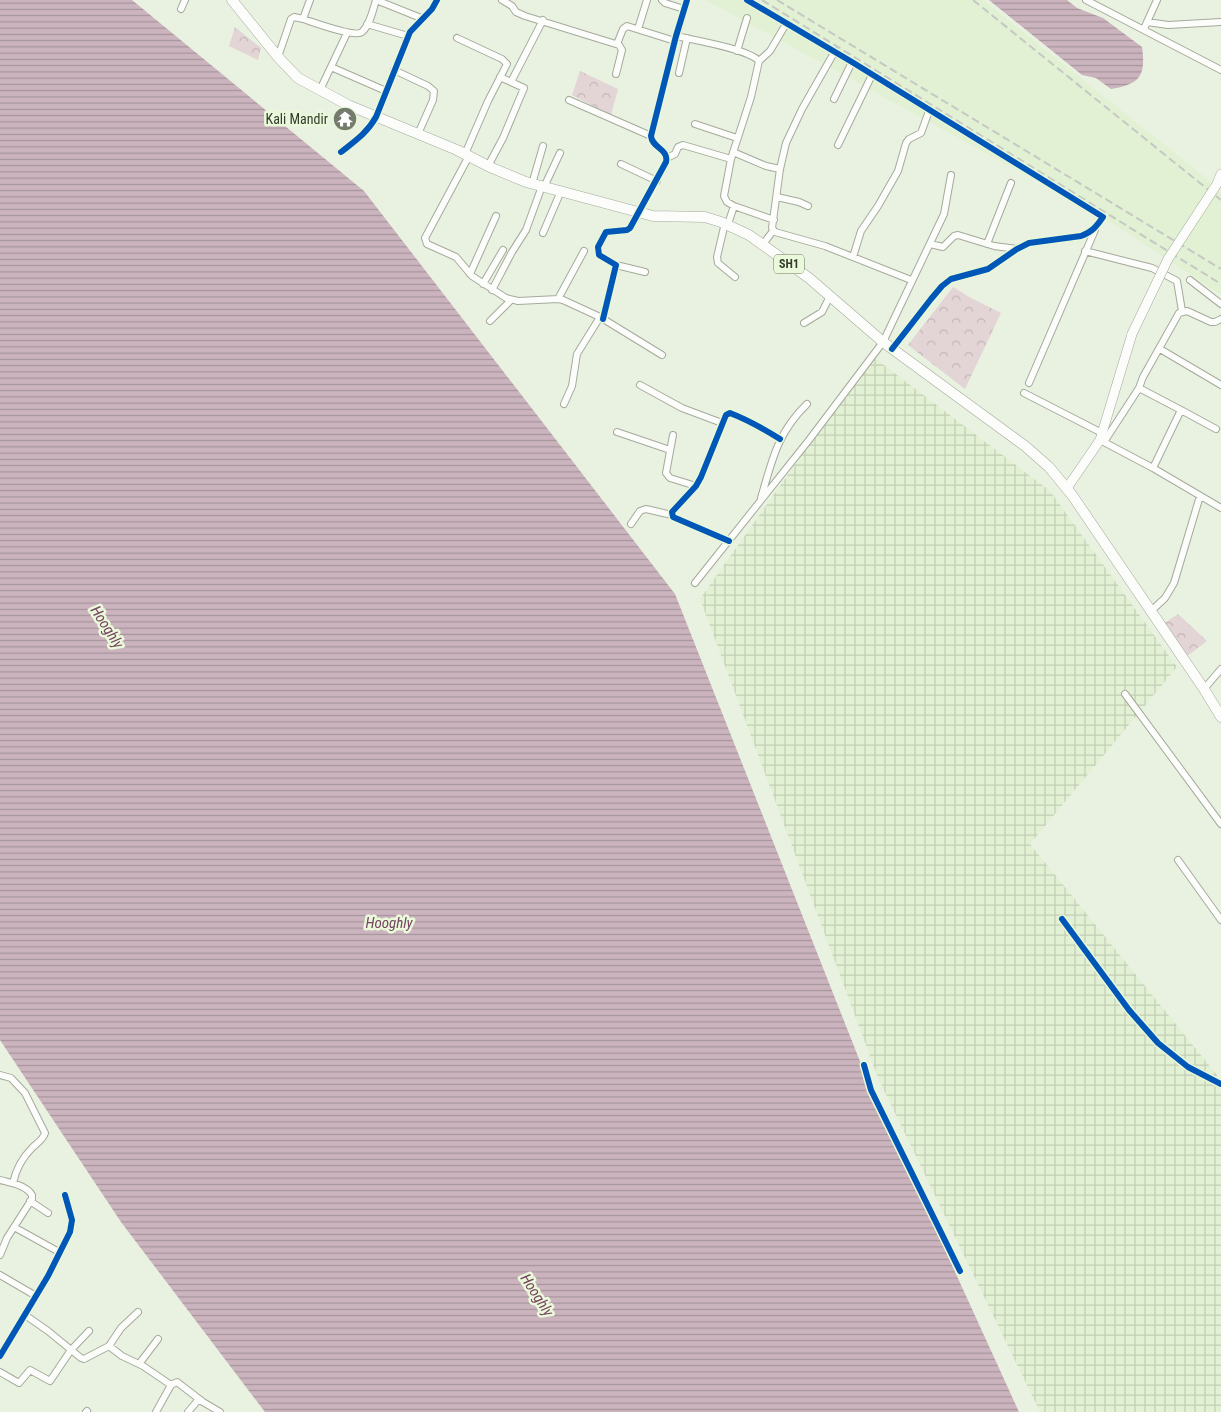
<svg xmlns="http://www.w3.org/2000/svg" width="1221" height="1412" font-family="'Roboto Condensed',sans-serif">
	<style>
		.built { fill: #e2f0d3 }
		.industrial { fill: url(#industrial-grid) }
		.forest { fill: url(#forest-crowns) }
		.water { fill: url(#water-rules) }
		.lines { fill: none; stroke-linecap: round; stroke-linejoin: round }
		.minor-casing { stroke: #a4aa9c; stroke-width: 8 }
		.secondary-casing { stroke: #a4aa9c; stroke-width: 10 }
		.primary-casing { stroke: #a4aa9c; stroke-width: 11 }
		.minor { stroke: #fcfdfa; stroke-width: 6 }
		.secondary { stroke: #fcfdfa; stroke-width: 9 }
		.primary { stroke: #fcfdfa; stroke-width: 10 }
		.rail { stroke: #c6c8c4; stroke-width: 2; stroke-dasharray: 8 4; stroke-linecap: butt }
		.secondary-bridge-casing { stroke: #a4aa9c; stroke-width: 10; stroke-linecap: butt }
		.secondary-bridge { stroke: #fcfdfa; stroke-width: 9 }
		.cycleway-casing { stroke: #eaf9d9; stroke-width: 9 }
		.cycleway { stroke: #0057b8; stroke-width: 6 }
		.labels { text-anchor: middle; dominant-baseline: central; stroke-width: 5; stroke-linejoin: round; paint-order: stroke }
		.shield { fill: #eaf9d9; stroke: #6b7462; stroke-width: 1 }
		.shield-label { font-size: 12px; font-weight: bold; fill: #353b2f }
		.poi-label { font-size: 14px; fill: #353b2f; stroke: #eaf9d9; text-anchor: end }
		.water-label { font-size: 15px; font-style: italic; fill: #764362; stroke: #eaf9d9 }
	</style>
	<defs>
		<pattern id="industrial-grid" width="8" height="8" patternUnits="userSpaceOnUse" patternTransform="scale(1.25)"><rect width="8" height="8" fill="#e2f0d3"/><path d="M0 4h8M4 0v8" fill="none" stroke="#c2cfb5"/></pattern>
		<pattern id="forest-crowns" width="20" height="18" patternUnits="userSpaceOnUse" patternTransform="scale(1.25)"><rect width="20" height="18" fill="#e3d4d6"/><path d="M2 6a3 3 0 1 1 6 0M12 15a3 3 0 1 1 6 0" fill="none" stroke="#c3b7b8"/></pattern>
		<pattern id="water-rules" width="6" height="5" patternUnits="userSpaceOnUse" patternTransform="scale(1.25)"><rect width="6" height="5" fill="#ccb4be"/><path d="M0 2.5h6" fill="none" stroke="#a6949b"/></pattern>
	</defs>
	<rect width="100%" height="100%" fill="#e9f2e0"/>
	<path class="built" d="M706 0H983L1206 178 1221 192V295L1103 217Z"/>
	<path class="industrial" d="M872 356 1050 491 1177 667 1030 844 1221 1080V1412H1040L879 1080 700 599Z"/>
	<path class="forest" d="M235 27 261 48 258 60 229 46Z
		M580 71 618 89 611 115 572 95Z
		M953 287 971 298 1001 313 965 389 908 345Z
		M1178 614 1207 641 1186 657 1163 624Z"/>
	<path class="water" d="M0 0H132L364 191 675 594 867 1079 1019 1412H265L121 1222 0 1040Z
		M989 0H1067L1077 8 1103 18 1142 47C1146 76 1140 84 1111 89L1096 78 1082 75Z"/>
	<g class="lines">
		<g class="minor-casing">
			<path id="minor" d="M310 0 303 19C313 22 355 38 362 32 370 25 373 10 376 0
				M376 0 421 18
				M502 0 512 6 516 12 525 16 619 45 622 50 616 74
				M662 0 665 3 684 9
				M747 0 852 62 1103 217C1096 227 1092 232 1081 236L1029 243 1017 249 988 269 951 279 942 286 931 299 892 349
				M1086 0 1221 70
				M181 9 185 0
				M1147 22 1157 0
				M367 24 408 36
				M638 29 647 0
				M1144 29 1147 22 1168 25 1221 22
				M676 36C694 40 748 49 759 61L751 97 731 159 724 196 727 202 734 206 774 220
				M457 38 502 59 507 64 488 101 465 154
				M617 44 623 29 627 26 675 41
				M737 51 747 18
				M835 51 802 109 786 143 780 169 772 228 775 232 825 246 911 280
				M278 57 291 19 294 17 303 19
				M759 61 770 51 786 24
				M331 67 386 91
				M394 70 428 86 434 91 433 100 418 134
				M679 73 687 38
				M500 77 511 82 543 20
				M320 90 347 33
				M834 99 852 62
				M569 100 651 136
				M695 124 737 138
				M838 145 872 75
				M341 152C355 141 367 133 376 117L410 32 432 9 437 0
				M733 152 766 166 780 169
				M469 156 425 238 427 244 456 257 472 276 506 298 518 301 558 299 563 300 600 317 662 355
				M667 158 675 154 678 147 683 145 731 159
				M621 164 657 181
				M488 166 503 138 524 88 511 82
				M532 184 543 146
				M544 187 560 153
				M777 197 799 202 808 206
				M725 223 717 257 718 263 735 277
				M728 224 734 206
				M543 233 561 191
				M763 244 773 231
				M930 244 943 247 954 236 958 235 994 246 1017 249
				M987 244 1011 183
				M1085 251 1152 268 1177 281 1182 311
				M853 257 861 231 878 206 898 171 906 143 909 139 921 133 929 111
				M616 265 645 272
				M470 274 496 216
				M1190 280 1221 304
				M483 284 503 250
				M492 290 512 252 526 230 542 186
				M558 299 584 251
				M603 319 616 265 599 255 598 247 606 232 627 230 630 228 666 162C669 149 652 148 651 136L676 36 687 0
				M490 321 511 300
				M804 323 822 312 830 296
				M1160 349 1221 385
				M1029 383 1095 230
				M640 385 682 408 722 423
				M1024 393 1102 433
				M564 404 572 386 577 354 600 317
				M1181 410 1139 388 1143 377 1179 313 1187 311 1211 322H1215L1221 319
				M617 432 670 450
				M673 435 666 473 670 478 696 486
				M1100 440 1153 468 1221 508
				M1104 442 1139 388
				M1153 468 1181 410 1216 429
				M761 498C772 461 777 433 807 404
				M631 524 640 511 646 509 672 515
				M729 541 673 517 672 512 696 486 701 477 726 415 730 413C748 420 764 429 780 439
				M695 583 809 440 883 342 944 214 951 175
				M1150 612 1165 598 1174 583 1200 496
				M1204 689 1221 669
				M1125 694 1221 824
				M1178 860 1221 920
				M1062 919 1129 1010 1158 1043 1188 1067 1221 1084
				M864 1065 871 1090 960 1271
				M0 1075 11 1078 25 1093 45 1133C43 1140 37 1143 32 1148 22 1158 16 1169 13 1183
				M0 1180C11 1183 26 1185 32 1195V1199L7 1238 0 1255
				M30 1201 48 1213
				M14 1227 59 1252
				M0 1275 36 1296
				M25 1315 48 1331 81 1358 84 1359 109 1346 121 1328 138 1312
				M109 1346 122 1356 143 1366 171 1385 156 1412
				M0 1356 48 1276 70 1232 72 1220 65 1195
				M139 1364 158 1339
				M0 1372 19 1383 30 1370 50 1381 71 1350 89 1331
				M171 1385 177 1382 203 1402 220 1412
				M86 1412 87 1411
				M188 1412 199 1399"/>
		</g>
		<g class="secondary-casing">
			<path id="secondary" d="M1217 184 1221 174
				M1067 488 1100 440 1132 334"/>
		</g>
		<g class="primary-casing">
			<path id="primary" d="M232 0 278 57 298 78 348 105 457 150 492 168 526 182 653 216 705 217 721 222 749 235 809 278 883 342 1025 446 1049 467 1072 495 1204 689 1221 717"/>
		</g>
		<use href="#minor" class="minor"/>
		<use href="#secondary" class="secondary"/>
		<use href="#primary" class="primary"/>
		<path class="rail" d="M762 0 1221 284
			M777 0 1221 269
			M973 0 1221 200"/>
		<g class="secondary-bridge-casing">
			<path id="secondary-bridge" d="M1132 334 1168 259 1217 184"/>
		</g>
		<use href="#secondary-bridge" class="secondary-bridge"/>
		<g class="cycleway-casing">
			<path id="cycleway" d="M747 0 852 62 1103 217C1096 227 1092 232 1081 236L1029 243 1017 249 988 269 951 279 942 286 931 299 892 349
				M341 152C355 141 367 133 376 117L410 32 432 9 437 0
				M603 319 616 265 599 255 598 247 606 232 627 230 630 228 666 162C669 149 652 148 651 136L676 36 687 0
				M729 541 673 517 672 512 696 486 701 477 726 415 730 413C748 420 764 429 780 439
				M1062 919 1129 1010 1158 1043 1188 1067 1221 1084
				M864 1065 871 1090 960 1271
				M0 1356 48 1276 70 1232 72 1220 65 1195"/>
		</g>
		<use href="#cycleway" class="cycleway"/>
	</g>
	<defs>
		<g id="temple-disc" transform="scale(1.25)"><circle r="9.5" fill="#747b6d" stroke="#eaf9d9"/><path d="M0-6L5-2H3V0L6.5 2.5H4V6H1.5V3h-3V6H-4V2.5H-6.5L-3 0V-2H-5Z" fill="#fff"/></g>
	</defs>
	<g fill-rule="evenodd">
		<use href="#temple-disc" x="345" y="119"/>
	</g>
	<g class="labels">
		<rect class="shield" x="774" y="254.5" width="30" height="19" rx="4"/>
		<g class="shield-label">
			<text x="789" y="264">SH1</text>
		</g>
		<g class="poi-label">
			<text x="328" y="119">Kali Mandir</text>
		</g>
		<g class="water-label">
			<text transform="translate(107 627) rotate(57)">Hooghly</text>
			<text x="389" y="923">Hooghly</text>
			<text transform="translate(537 1295) rotate(57)">Hooghly</text>
		</g>
	</g>
</svg>
